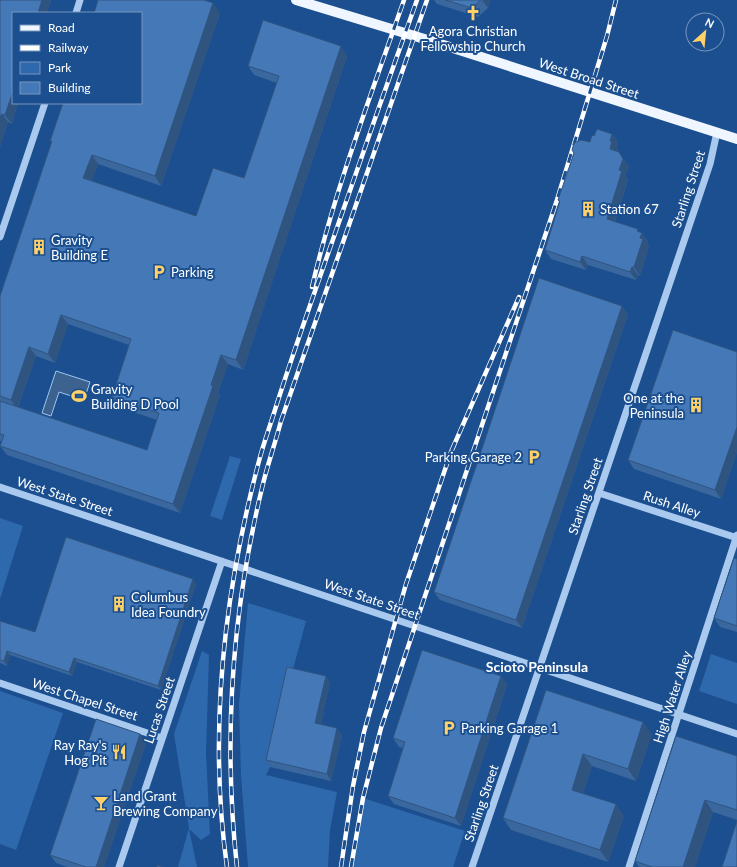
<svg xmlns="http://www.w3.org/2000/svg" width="737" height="867" font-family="Lato,sans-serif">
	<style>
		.green { fill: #2e69ad }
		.water { fill: #3c6290; stroke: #9cc4f0 }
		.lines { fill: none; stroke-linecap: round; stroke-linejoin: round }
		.minor { stroke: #a9c9ee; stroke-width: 7 }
		.major { stroke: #f0f6ff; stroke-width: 10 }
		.rail-casing { stroke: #fff; stroke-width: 4.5 }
		.rail { stroke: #1b4f8f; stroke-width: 3; stroke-dasharray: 9; stroke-linecap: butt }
		.wall { fill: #3a679d; fill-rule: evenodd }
		.shaded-wall { fill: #305480 }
		.building { fill: #4478b7; stroke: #305480 }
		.labels { text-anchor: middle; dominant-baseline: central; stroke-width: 4; stroke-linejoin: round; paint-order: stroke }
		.poi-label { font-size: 13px; fill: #fff; stroke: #1b4f8f; text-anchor: start }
		.street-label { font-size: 13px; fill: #fff; stroke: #1b4f8f }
		.neighbourhood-label { font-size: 14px; font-weight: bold; fill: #fff; stroke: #1b4f8f }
	</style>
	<rect width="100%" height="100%" fill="#1b4f8f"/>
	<path class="green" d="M230 456 241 459 222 520 210 516Z
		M0 518 23 526 0 599Z
		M248 603 306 621 292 673 270 767 266 775 337 792 330 830 328 867H248L241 776 239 704Z
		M202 651 209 655 206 753 210 834 201 840 189 829 197 867H178L189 828 174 734Z
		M711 654 737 663V704L699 691Z
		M0 691 63 713 16 850 0 844Z
		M363 798 465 831 453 867H351Z"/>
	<path class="water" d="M56 371 90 382 84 400 59 392 51 416 42 413Z"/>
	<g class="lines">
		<path class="minor" d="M76 13 80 0
			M0 237 45 103
			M0 487 737 734
			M599 493 737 538
			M0 683 162 738
			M119 867 222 561
			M472 867 661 309 710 164 717 132
			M629 867 737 535"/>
		<path class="major" d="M296 0 431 41 737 139"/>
		<g class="rail-casing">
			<path id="rail" d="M312 287C335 189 371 95 404 0
				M227 867C208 731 224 593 259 461 263 445 269 429 274 413 289 365 306 317 323 268 354 179 385 89 417 0
				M237 867C223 740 232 612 262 488 267 466 275 444 281 421L427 0
				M341 867 353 786 364 732 406 584 451 452 519 297
				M351 867 363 798 381 728 557 200 607 36 616 0"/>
		</g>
		<use href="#rail" class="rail"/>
	</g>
	<path class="wall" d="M0 0H51L47 13H13V103H18L12 124 8 122 0 147Z
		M434 0H490L488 8 478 17 437 4Z
		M220 13 161 186 98 164 92 181 196 216 244 178 277 83 254 75 248 66 347 56 243 370 228 364 218 393 220 395 180 513 7 455 0 446 2 441H0V296L52 143 50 141ZM68 324 129 345 112 397 118 407 157 420 147 450 18 407 36 356 55 363Z
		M612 134 618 142 617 148 618 150V152H619L629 167 625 176 628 180 615 222 642 233 648 241 647 244 649 247 640 276 638 275 636 280 588 265 586 270 551 259 545 250 560 203 558 200 590 142 594 136Z
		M628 314 522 628 440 600 434 592Z
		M737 352V452L721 499 634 469 628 460Z
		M737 559V632L720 627 714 618Z
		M196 584 161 690 77 662 72 676 10 655 7 666 0 663V621L35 632Z
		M501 676 507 685 461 826 394 804 388 796 403 748 399 747 393 738Z
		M330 682 321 724 342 735 331 781 270 767 266 760Z
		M546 690 652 734 636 781 592 766 583 793 624 816 608 862 511 830 503 818Z
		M146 743 104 867H67L56 863 50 855Z
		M737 756V820L713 812 695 867H639L635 861Z"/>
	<path class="shaded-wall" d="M42 0H51L47 13H38Z
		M482 0H490L488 8Z
		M213 3 220 13 161 186 155 176Z
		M341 46 347 56 243 370 236 360Z
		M13 91V103H18L12 124 5 115Z
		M2 114 8 122 0 147V118Z
		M612 134 618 142 617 148 618 150 616 157 610 149V141Z
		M619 152 629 167 625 176 628 180 613 227 607 219 619 170Z
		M92 155 98 164 90 188 83 178Z
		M638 229 641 234 642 233 648 241 647 244 649 247 640 276 634 267 640 238 637 231Z
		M582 256 588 265 586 270 580 262Z
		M632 267 638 275 636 280 630 272Z
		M622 306 628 314 522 628 516 620Z
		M61 315 68 324 55 363 48 354Z
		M29 347 36 356 17 409 11 400Z
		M221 355 228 364 218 393 220 395 180 513 173 504 211 385Z
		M737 427V452L721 499 715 490Z
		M193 579 196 584 161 690 158 686Z
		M7 651 10 655 7 666 4 661Z
		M74 658 77 662 72 676 69 672Z
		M326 676 330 682 320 730 315 723Z
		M501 676 507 685 461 826 455 818Z
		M643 722 652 734 636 781 628 769Z
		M337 728 342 735 331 781 327 774Z
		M140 734 146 743 104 867H96Z
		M583 754 592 766 580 801 572 790Z
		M705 800 713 812 695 867H683Z
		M616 804 624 816 608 862 600 850Z"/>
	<path class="building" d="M0 0H42L38 13H13V91L5 115 2 114 0 118Z
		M98 0H204L213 3 155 176 92 155 83 178 196 216 213 168 244 178 279 76 248 66 263 20 341 46 236 360 221 355 211 385 213 386 173 504 0 446 4 435 0 434V401L147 450 159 413 112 397 131 339 61 315 48 354 29 347 11 400 0 396V296L52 141H50L63 103H141V13H94Z
		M445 0H481L472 8Z
		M597 129 612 134 610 141H612L610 149 619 152 623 159 619 170 622 171 607 219 638 229 637 231 642 233 640 238 643 239 634 267H632L630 272 582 256 580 262 545 250 560 201 558 200 574 153 572 150 574 143 581 140 590 142 592 135 594 136Z
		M539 278 622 306 516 620 434 592Z
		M673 330 737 352V427L715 490 628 460Z
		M66 537 193 579 158 686 74 658 69 672 7 651 4 661 0 660V621L35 632Z
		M734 558 737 559V626L714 618Z
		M422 650 501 676 455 818 388 796 405 742 393 738Z
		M287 667 326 676 315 723 337 728 327 774 266 760Z
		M546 690 643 722 628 769 583 754 572 790 616 804 600 850 503 818Z
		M96 719 140 734 96 867H86L50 855Z
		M676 736 737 756V810L705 800 683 867H652L635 861Z
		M737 821V867H722Z
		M157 865 163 867H157Z"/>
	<defs>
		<g id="church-bare" transform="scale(1.2)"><path d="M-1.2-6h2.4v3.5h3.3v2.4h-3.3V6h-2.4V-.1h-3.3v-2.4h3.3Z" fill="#ffd166" stroke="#1b4f8f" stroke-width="2.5" paint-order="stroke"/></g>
		<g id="building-bare" transform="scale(1.2)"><path d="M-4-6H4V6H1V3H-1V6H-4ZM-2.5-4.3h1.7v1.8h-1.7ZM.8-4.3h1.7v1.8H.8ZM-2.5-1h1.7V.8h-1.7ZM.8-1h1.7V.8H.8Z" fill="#ffd166" stroke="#1b4f8f" stroke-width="2.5" paint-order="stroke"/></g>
		<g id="parking-bare" transform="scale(1.2)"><path d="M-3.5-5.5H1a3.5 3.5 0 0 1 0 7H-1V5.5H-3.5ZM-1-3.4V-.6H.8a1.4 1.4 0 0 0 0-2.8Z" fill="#ffd166" stroke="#1b4f8f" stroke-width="2.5" paint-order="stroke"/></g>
		<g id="stadium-bare" transform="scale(1.2)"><path d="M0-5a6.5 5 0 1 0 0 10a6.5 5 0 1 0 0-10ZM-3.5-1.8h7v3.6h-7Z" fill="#ffd166" stroke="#1b4f8f" stroke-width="2.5" paint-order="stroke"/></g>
		<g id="restaurant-bare" transform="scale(1.2)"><path d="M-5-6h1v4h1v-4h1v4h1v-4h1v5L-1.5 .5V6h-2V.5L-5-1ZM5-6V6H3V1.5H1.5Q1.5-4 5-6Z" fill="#ffd166" stroke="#1b4f8f" stroke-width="2.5" paint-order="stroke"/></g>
		<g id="bar-bare" transform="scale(1.2)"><path d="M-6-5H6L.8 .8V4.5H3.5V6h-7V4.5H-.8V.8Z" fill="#ffd166" stroke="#1b4f8f" stroke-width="2.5" paint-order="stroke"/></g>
	</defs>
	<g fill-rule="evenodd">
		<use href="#church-bare" x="473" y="13"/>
		<use href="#building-bare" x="588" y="209"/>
		<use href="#building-bare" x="39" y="247"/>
		<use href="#parking-bare" x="159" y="272"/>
		<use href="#stadium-bare" x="79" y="396"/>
		<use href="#building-bare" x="696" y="405"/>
		<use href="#parking-bare" x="534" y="457"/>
		<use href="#building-bare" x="119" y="604"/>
		<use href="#parking-bare" x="449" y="728"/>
		<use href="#restaurant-bare" x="119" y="752"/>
		<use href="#bar-bare" x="101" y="803"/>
	</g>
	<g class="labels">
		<g class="poi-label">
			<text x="473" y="31" text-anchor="middle">Agora Christian<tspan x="473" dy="15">Fellowship Church</tspan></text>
			<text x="600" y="209">Station 67</text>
			<text x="51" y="240">Gravity<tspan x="51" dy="15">Building E</tspan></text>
			<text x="171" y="272">Parking</text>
			<text x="91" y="389">Gravity<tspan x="91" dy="15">Building D Pool</tspan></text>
			<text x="684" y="398" text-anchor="end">One at the<tspan x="684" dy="15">Peninsula</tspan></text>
			<text x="522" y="457" text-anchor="end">Parking Garage 2</text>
			<text x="131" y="597">Columbus<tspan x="131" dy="15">Idea Foundry</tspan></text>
			<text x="461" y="728">Parking Garage 1</text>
			<text x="107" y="745" text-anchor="end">Ray Ray's<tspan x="107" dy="15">Hog Pit</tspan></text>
			<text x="113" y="796">Land Grant<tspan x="113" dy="15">Brewing Company</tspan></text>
		</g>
		<g class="street-label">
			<text transform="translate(589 78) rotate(18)">West Broad Street</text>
			<text transform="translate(688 189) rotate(-72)">Starling Street</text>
			<text transform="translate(65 496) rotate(18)">West State Street</text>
			<text transform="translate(585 496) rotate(-71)">Starling Street</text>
			<text transform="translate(672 504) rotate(18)">Rush Alley</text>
			<text transform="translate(372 599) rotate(19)">West State Street</text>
			<text transform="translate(672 697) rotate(-72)">High Water Alley</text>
			<text transform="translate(85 699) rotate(18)">West Chapel Street</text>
			<text transform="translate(159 710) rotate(-71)">Lucas Street</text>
			<text transform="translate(481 803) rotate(-71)">Starling Street</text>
		</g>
		<g class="neighbourhood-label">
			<text x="537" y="666">Scioto Peninsula</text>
		</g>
	</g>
	<rect x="12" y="12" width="130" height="92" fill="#1b4f8f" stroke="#7695bc"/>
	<rect x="20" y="25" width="20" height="6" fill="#f0f6ff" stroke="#7695bc"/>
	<text x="48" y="32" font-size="12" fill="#ffffff">Road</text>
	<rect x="20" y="45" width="20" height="6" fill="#ffffff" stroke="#7695bc"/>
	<text x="48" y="52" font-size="12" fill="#ffffff">Railway</text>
	<rect x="20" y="62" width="20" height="12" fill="#2e69ad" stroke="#7695bc"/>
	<text x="48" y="72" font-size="12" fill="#ffffff">Park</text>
	<rect x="20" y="82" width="20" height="12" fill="#4478b7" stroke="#7695bc"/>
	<text x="48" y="92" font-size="12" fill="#ffffff">Building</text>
	<g transform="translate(705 32) rotate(27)"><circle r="19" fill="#1b4f8f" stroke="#7695bc"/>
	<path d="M0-3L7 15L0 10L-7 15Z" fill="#ffd166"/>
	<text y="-6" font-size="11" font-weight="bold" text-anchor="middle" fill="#ffffff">N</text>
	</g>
</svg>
